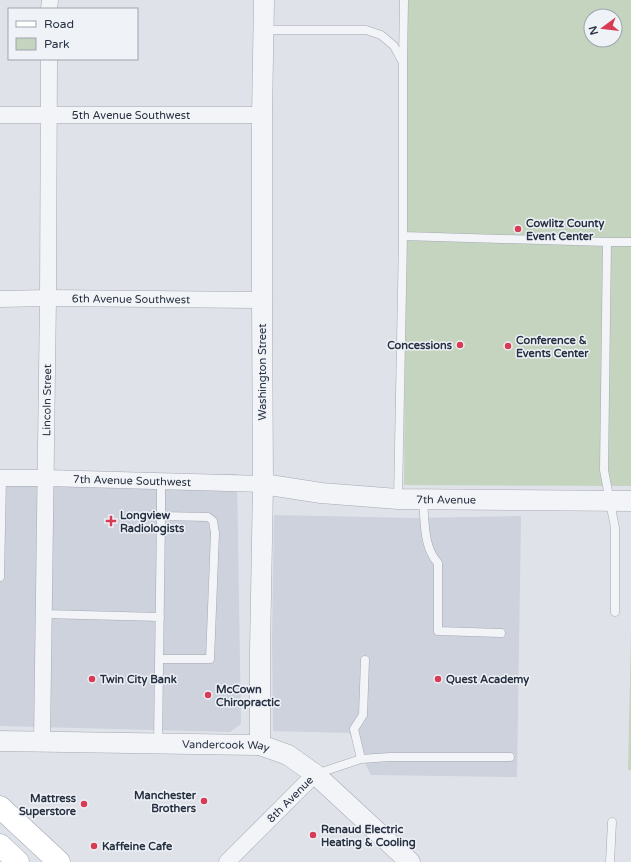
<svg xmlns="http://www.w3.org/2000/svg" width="631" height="862" font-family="'Varela Round',sans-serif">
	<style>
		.built { fill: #cdd2dc }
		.green { fill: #c5d4bf; fill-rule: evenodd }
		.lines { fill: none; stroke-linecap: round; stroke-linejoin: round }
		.service-casing { stroke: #a4aab4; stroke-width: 9 }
		.minor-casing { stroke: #a4aab4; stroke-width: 17 }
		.tertiary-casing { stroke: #a4aab4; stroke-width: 21 }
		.primary-casing { stroke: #9da7b6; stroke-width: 23 }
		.service { stroke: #f2f4f7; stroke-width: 8 }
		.minor { stroke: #f2f4f7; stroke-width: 16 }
		.tertiary { stroke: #f2f4f7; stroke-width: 20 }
		.primary { stroke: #fff; stroke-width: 22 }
		.poi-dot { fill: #d83b54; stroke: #eff2f7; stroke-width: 1.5 }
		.labels { text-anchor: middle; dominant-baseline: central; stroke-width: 3; stroke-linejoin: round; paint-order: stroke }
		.street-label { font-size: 11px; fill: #273142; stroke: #eff2f7 }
		.poi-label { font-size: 11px; font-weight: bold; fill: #273142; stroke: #eff2f7; text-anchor: start }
	</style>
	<rect width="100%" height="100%" fill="#dfe3e9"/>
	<path class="built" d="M237 474 241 724 230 732 0 726V478Z
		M274 515 414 518 521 516 517 777 371 775 349 733 273 731 272 640Z"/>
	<path class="green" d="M407 0H631V486L404 485ZM591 16H615V40H591Z
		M631 632V770H628Z"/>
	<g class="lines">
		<g class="service-casing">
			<path id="service" d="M264 30H366L381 35 394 46 403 63V236
				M403 62 404 0
				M607 242H631
				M398 499 403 236 607 242 604 470 615 528V612
				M423 500C425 521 423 547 438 563V631L501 633
				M161 516V481
				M0 577 2 478
				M43 614 160 617
				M158 743 161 516 208 517 213 521 215 533 210 659H159
				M361 759 354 729 363 715 365 660
				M316 774 361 759 390 757H510
				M610 862 612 822"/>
		</g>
		<g class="minor-casing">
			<g id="minor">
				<path d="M49 9 50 0"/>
				<path id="s1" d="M0 115H262"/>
				<path id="s2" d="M0 299 48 298 262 300"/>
				<path id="s3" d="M0 478H45L263 484"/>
				<path id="s4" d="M42 742 48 298 49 59"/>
				<path id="s5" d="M227 862 315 774"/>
			</g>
		</g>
		<g class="tertiary-casing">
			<g id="tertiary">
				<path id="s6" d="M263 484 321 493 398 499 631 501"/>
				<path id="s7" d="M0 741 260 745 288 755 315 774 410 862"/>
				<path d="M260 745V651L263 484 262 300V115L264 0"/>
			</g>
		</g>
		<g class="primary-casing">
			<path id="primary" d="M0 807 59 862
				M0 845 18 862"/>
		</g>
		<use href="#service" class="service"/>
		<use href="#minor" class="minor"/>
		<use href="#tertiary" class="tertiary"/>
		<use href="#primary" class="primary"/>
	</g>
	<g class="poi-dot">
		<circle cx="518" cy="229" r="4"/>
		<circle cx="460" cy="345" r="4"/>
		<circle cx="508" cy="346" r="4"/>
		<path d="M109 515h4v4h4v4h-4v4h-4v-4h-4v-4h4z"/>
		<circle cx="92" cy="679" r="4"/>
		<circle cx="438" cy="679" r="4"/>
		<circle cx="208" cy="695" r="4"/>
		<circle cx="204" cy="801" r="4"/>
		<circle cx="84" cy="804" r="4"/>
		<circle cx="313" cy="835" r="4"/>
		<circle cx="94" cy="846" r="4"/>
	</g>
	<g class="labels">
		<g class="street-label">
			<text stroke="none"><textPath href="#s1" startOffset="131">5th Avenue Southwest</textPath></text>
			<text stroke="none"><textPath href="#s2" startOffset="131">6th Avenue Southwest</textPath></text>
			<text transform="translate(262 372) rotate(-90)">Washington Street</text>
			<text stroke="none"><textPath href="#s4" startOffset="342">Lincoln Street</textPath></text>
			<text stroke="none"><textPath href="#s3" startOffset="132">7th Avenue Southwest</textPath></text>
			<text stroke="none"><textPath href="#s6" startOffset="184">7th Avenue</textPath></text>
			<text stroke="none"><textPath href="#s7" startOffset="226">Vandercook Way</textPath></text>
			<text stroke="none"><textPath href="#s5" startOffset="89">8th Avenue</textPath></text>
		</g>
		<g class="poi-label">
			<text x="526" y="223">Cowlitz County<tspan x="526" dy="13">Event Center</tspan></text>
			<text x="516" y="340">Conference &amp;<tspan x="516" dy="13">Events Center</tspan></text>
			<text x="452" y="345" text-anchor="end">Concessions</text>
			<text x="120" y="515">Longview<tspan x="120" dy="13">Radiologists</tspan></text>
			<text x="100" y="679">Twin City Bank</text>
			<text x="446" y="679">Quest Academy</text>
			<text x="216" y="689">McCown<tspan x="216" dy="13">Chiropractic</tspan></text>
			<text x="196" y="795" text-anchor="end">Manchester<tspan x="196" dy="13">Brothers</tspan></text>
			<text x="76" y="798" text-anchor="end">Mattress<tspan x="76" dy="13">Superstore</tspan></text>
			<text x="321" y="829">Renaud Electric<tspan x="321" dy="13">Heating &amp; Cooling</tspan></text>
			<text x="102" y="846">Kaffeine Cafe</text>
		</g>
	</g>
	<rect x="8" y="8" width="130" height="52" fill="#eff2f7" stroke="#9fa5af"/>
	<rect x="16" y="21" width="20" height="6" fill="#ffffff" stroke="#9fa5af"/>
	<text x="44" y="28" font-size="12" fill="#273142">Road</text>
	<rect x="16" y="38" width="20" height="12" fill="#c5d4bf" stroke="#9fa5af"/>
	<text x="44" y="48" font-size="12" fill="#273142">Park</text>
	<g transform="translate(603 28) rotate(255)"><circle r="19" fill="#eff2f7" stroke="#9fa5af"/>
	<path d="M0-3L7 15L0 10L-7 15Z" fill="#d83b54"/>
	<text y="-6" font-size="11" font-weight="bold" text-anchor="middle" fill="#273142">N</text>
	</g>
</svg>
